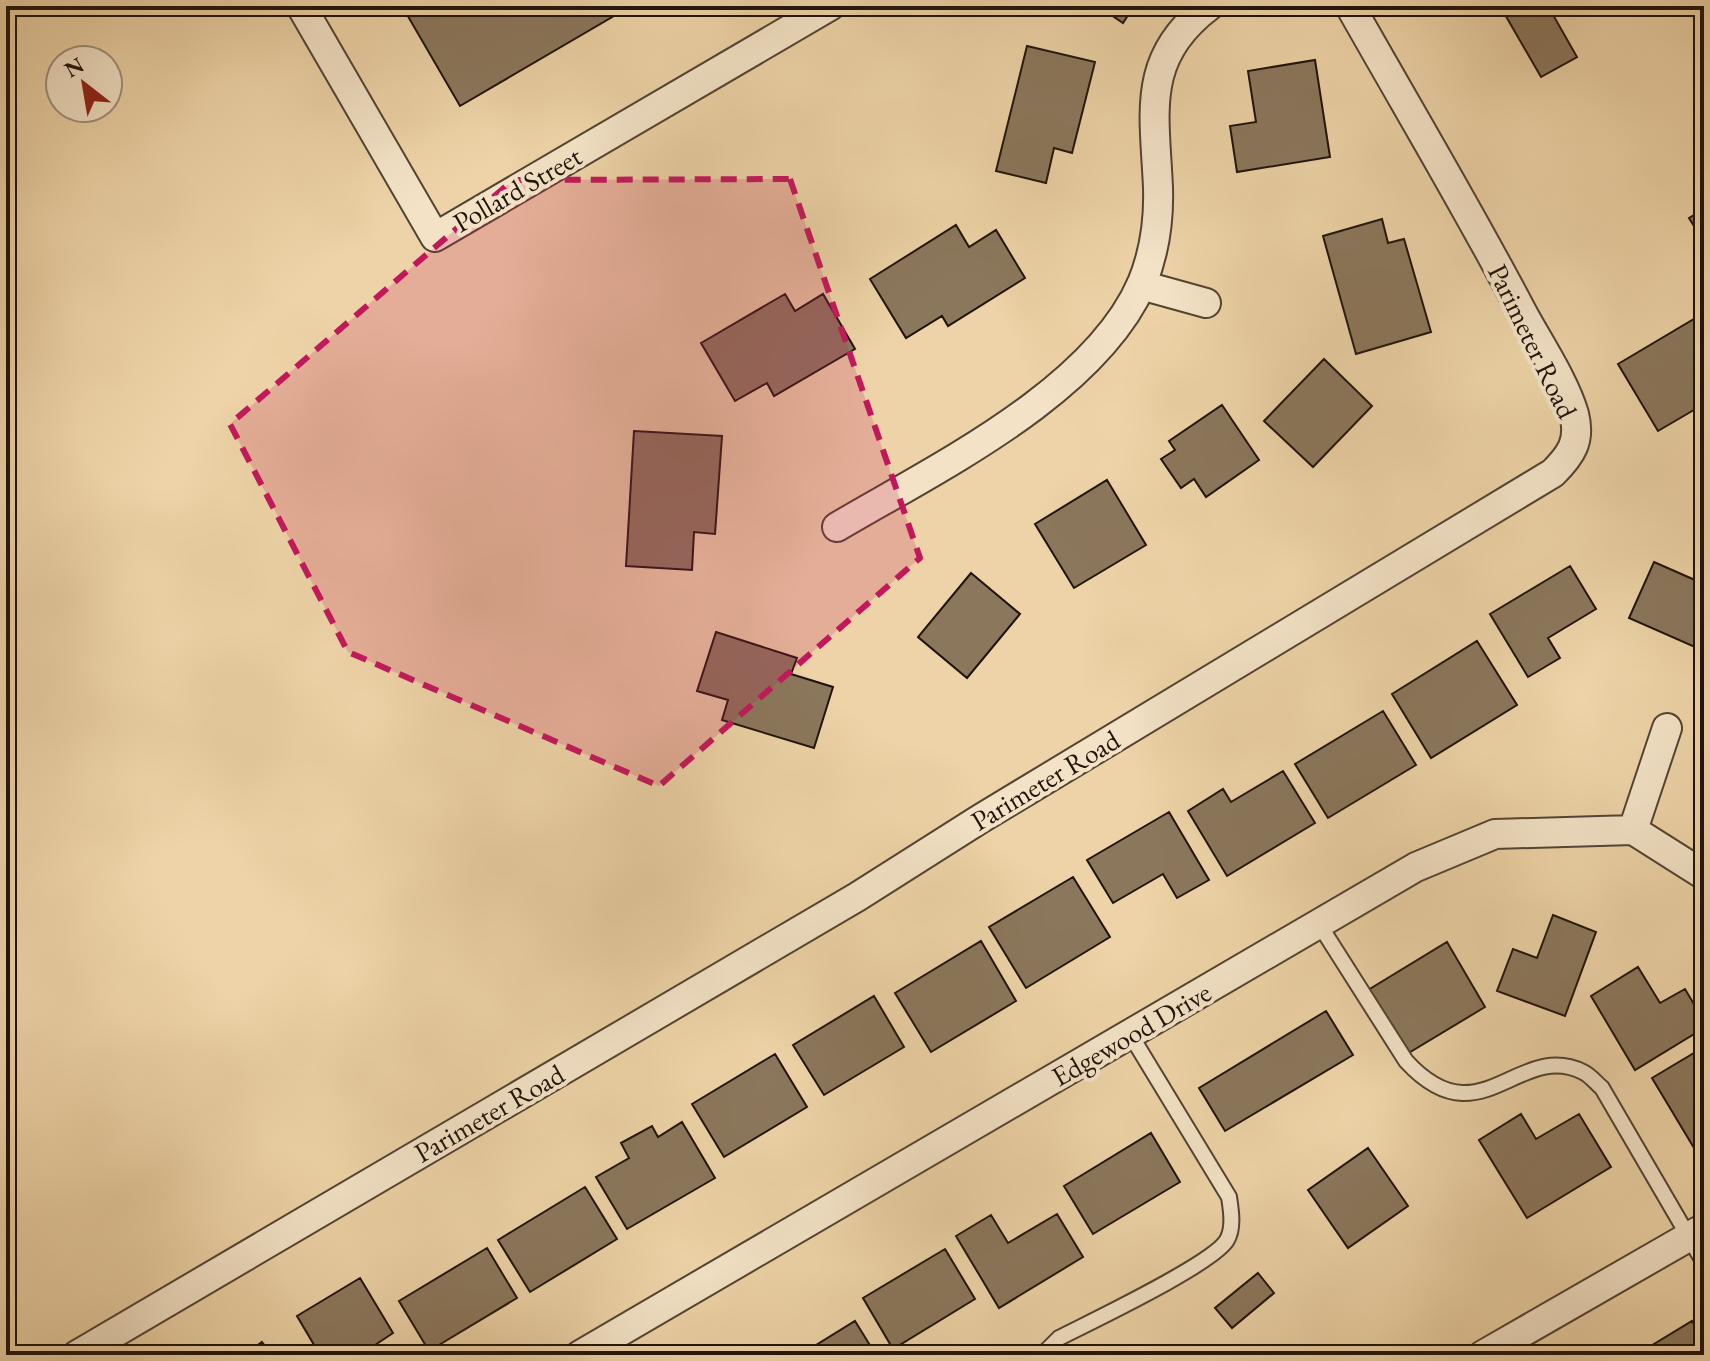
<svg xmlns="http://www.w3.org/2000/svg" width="1710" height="1361" font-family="'EB Garamond',serif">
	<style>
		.building { fill: #8b775c; stroke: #20130b; stroke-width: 2 }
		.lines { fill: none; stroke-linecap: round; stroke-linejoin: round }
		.service-casing { stroke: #534332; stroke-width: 18 }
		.minor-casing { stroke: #534332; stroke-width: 32 }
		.service { stroke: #f3e2c6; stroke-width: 14 }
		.minor { stroke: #f3e2c6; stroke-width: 28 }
		.marked { fill: #c2185b; fill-opacity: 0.2; stroke: #c2185b; stroke-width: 6; stroke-dasharray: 16 10; stroke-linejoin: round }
		.labels { text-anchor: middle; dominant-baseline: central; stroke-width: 8; stroke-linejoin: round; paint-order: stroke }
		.street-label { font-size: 28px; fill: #20130b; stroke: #f3e2c6 }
	</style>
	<rect width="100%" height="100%" fill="#edd3a7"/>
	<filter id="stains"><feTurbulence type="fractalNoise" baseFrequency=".0025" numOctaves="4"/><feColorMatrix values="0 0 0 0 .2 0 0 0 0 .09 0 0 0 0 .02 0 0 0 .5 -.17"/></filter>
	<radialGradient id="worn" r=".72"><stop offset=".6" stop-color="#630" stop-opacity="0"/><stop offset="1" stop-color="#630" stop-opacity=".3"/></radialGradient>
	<path class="building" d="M402 6H631L460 106Z
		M1098 6H1134L1123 23Z
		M1500 6H1548L1577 57 1541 77Z
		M1027 46 1095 62 1072 153 1054 148 1046 183 996 171Z
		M1315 60 1330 157 1237 172 1230 126 1256 122 1248 71Z
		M1704 209V242L1689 218Z
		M1382 219 1388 243 1404 239 1431 332 1356 354 1323 236Z
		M956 225 969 247 996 230 1025 278 948 326 942 316 906 338 870 279Z
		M785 294 795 311 823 294 855 349 774 396 767 383 735 401 701 343Z
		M1704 313V404L1658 431 1618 364Z
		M1324 359 1372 406 1313 467 1264 421Z
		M1222 405 1259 460 1206 497 1194 479 1181 488 1161 459 1175 450 1169 441Z
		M634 431 722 436 715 534 694 532 692 570 626 566Z
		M1107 480 1146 545 1074 588 1035 524Z
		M1654 562 1704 584V651L1629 618Z
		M1570 566 1596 609 1548 638 1560 658 1528 677 1490 614Z
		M971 573 1020 614 967 678 918 637Z
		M716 632 797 658 791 674 833 687 814 748 722 720 728 700 697 691Z
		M1477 641 1517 705 1431 758 1392 694Z
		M1383 711 1416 765 1328 818 1295 764Z
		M1283 771 1315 823 1227 876 1188 811 1223 789 1231 802Z
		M1169 812 1209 880 1177 898 1163 874 1113 903 1087 860Z
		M1073 877 1110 937 1026 988 989 927Z
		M1553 915 1596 932 1565 1016 1497 991 1513 949 1537 958Z
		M981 941 1016 1001 931 1052 895 993Z
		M1447 942 1485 1007 1407 1054 1368 990Z
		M1638 967 1660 1003 1685 989 1704 1021V1028L1635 1070 1591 996Z
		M874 996 904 1047 824 1095 793 1045Z
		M1326 1011 1353 1055 1225 1131 1199 1088Z
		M1704 1047V1156L1700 1158 1652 1078Z
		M775 1054 807 1107 724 1157 692 1104Z
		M1521 1114 1536 1139 1579 1114 1611 1167 1527 1218 1479 1140Z
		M682 1122 715 1178 627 1229 596 1177 629 1158 621 1143 652 1126 658 1137Z
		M1151 1133 1180 1182 1093 1234 1064 1186Z
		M1368 1148 1408 1206 1348 1248 1308 1190Z
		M585 1187 617 1239 530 1292 498 1240Z
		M1057 1214 1083 1257 999 1308 956 1236 991 1215 1008 1243Z
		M487 1248 517 1298 429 1351 399 1301Z
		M945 1249 975 1299 893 1349 863 1298Z
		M1258 1273 1274 1293 1232 1328 1215 1308Z
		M360 1278 393 1333 360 1355H320L297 1316Z
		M855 1321 876 1355H800Z
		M1692 1321 1704 1341V1355H1636Z
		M262 1342 272 1355H244Z"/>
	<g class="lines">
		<g class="service-casing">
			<path id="service" d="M1319 924 1406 1061C1480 1142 1518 1040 1583 1072 1590 1075 1596 1083 1602 1088L1704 1263
				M1042 1355 1059 1338C1090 1322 1213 1264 1227 1240 1234 1228 1231 1210 1229 1197L1130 1034"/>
		</g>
		<g class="minor-casing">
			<path id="minor" d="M301 6 435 237 830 6
				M1141 285 1206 303
				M837 527C935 469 1095 392 1142 283 1154 254 1159 220 1158 188 1155 114 1140 58 1209 6
				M1633 830 1667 728
				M77 1355 857 897 980 819 1553 473C1571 455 1581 441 1574 414 1564 380 1538 342 1521 310 1467 207 1407 107 1350 6
				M580 1355 1416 867 1495 834 1633 830 1704 875
				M1483 1355 1704 1228"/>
		</g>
		<use href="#service" class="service"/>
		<use href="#minor" class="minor"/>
	</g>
	<path class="marked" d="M790 179 920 558 659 786 348 652 230 424 513 180Z"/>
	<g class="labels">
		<g class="street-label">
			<text transform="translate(517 189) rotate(-30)">Pollard Street</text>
			<text transform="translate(1533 341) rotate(64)">Parimeter Road</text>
			<text transform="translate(1045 780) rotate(-31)">Parimeter Road</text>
			<text transform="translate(1131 1034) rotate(-30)">Edgewood Drive</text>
			<text transform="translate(489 1113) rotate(-30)">Parimeter Road</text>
		</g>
	</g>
	<rect width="1710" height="1361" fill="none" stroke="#edd3a7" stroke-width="32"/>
	<rect x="8" y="8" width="1694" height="1345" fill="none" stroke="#20130b" stroke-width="4"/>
	<rect x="16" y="16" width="1678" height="1329" fill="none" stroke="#20130b" stroke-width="2"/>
	<g transform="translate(84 84) rotate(329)"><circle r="38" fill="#f3e2c6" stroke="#9f8f7b" stroke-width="2"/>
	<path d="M0-6L14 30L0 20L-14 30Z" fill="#8f2418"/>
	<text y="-12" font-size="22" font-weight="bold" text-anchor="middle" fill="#20130b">N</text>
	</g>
	<rect width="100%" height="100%" filter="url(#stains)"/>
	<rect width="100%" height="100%" fill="url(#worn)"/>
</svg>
